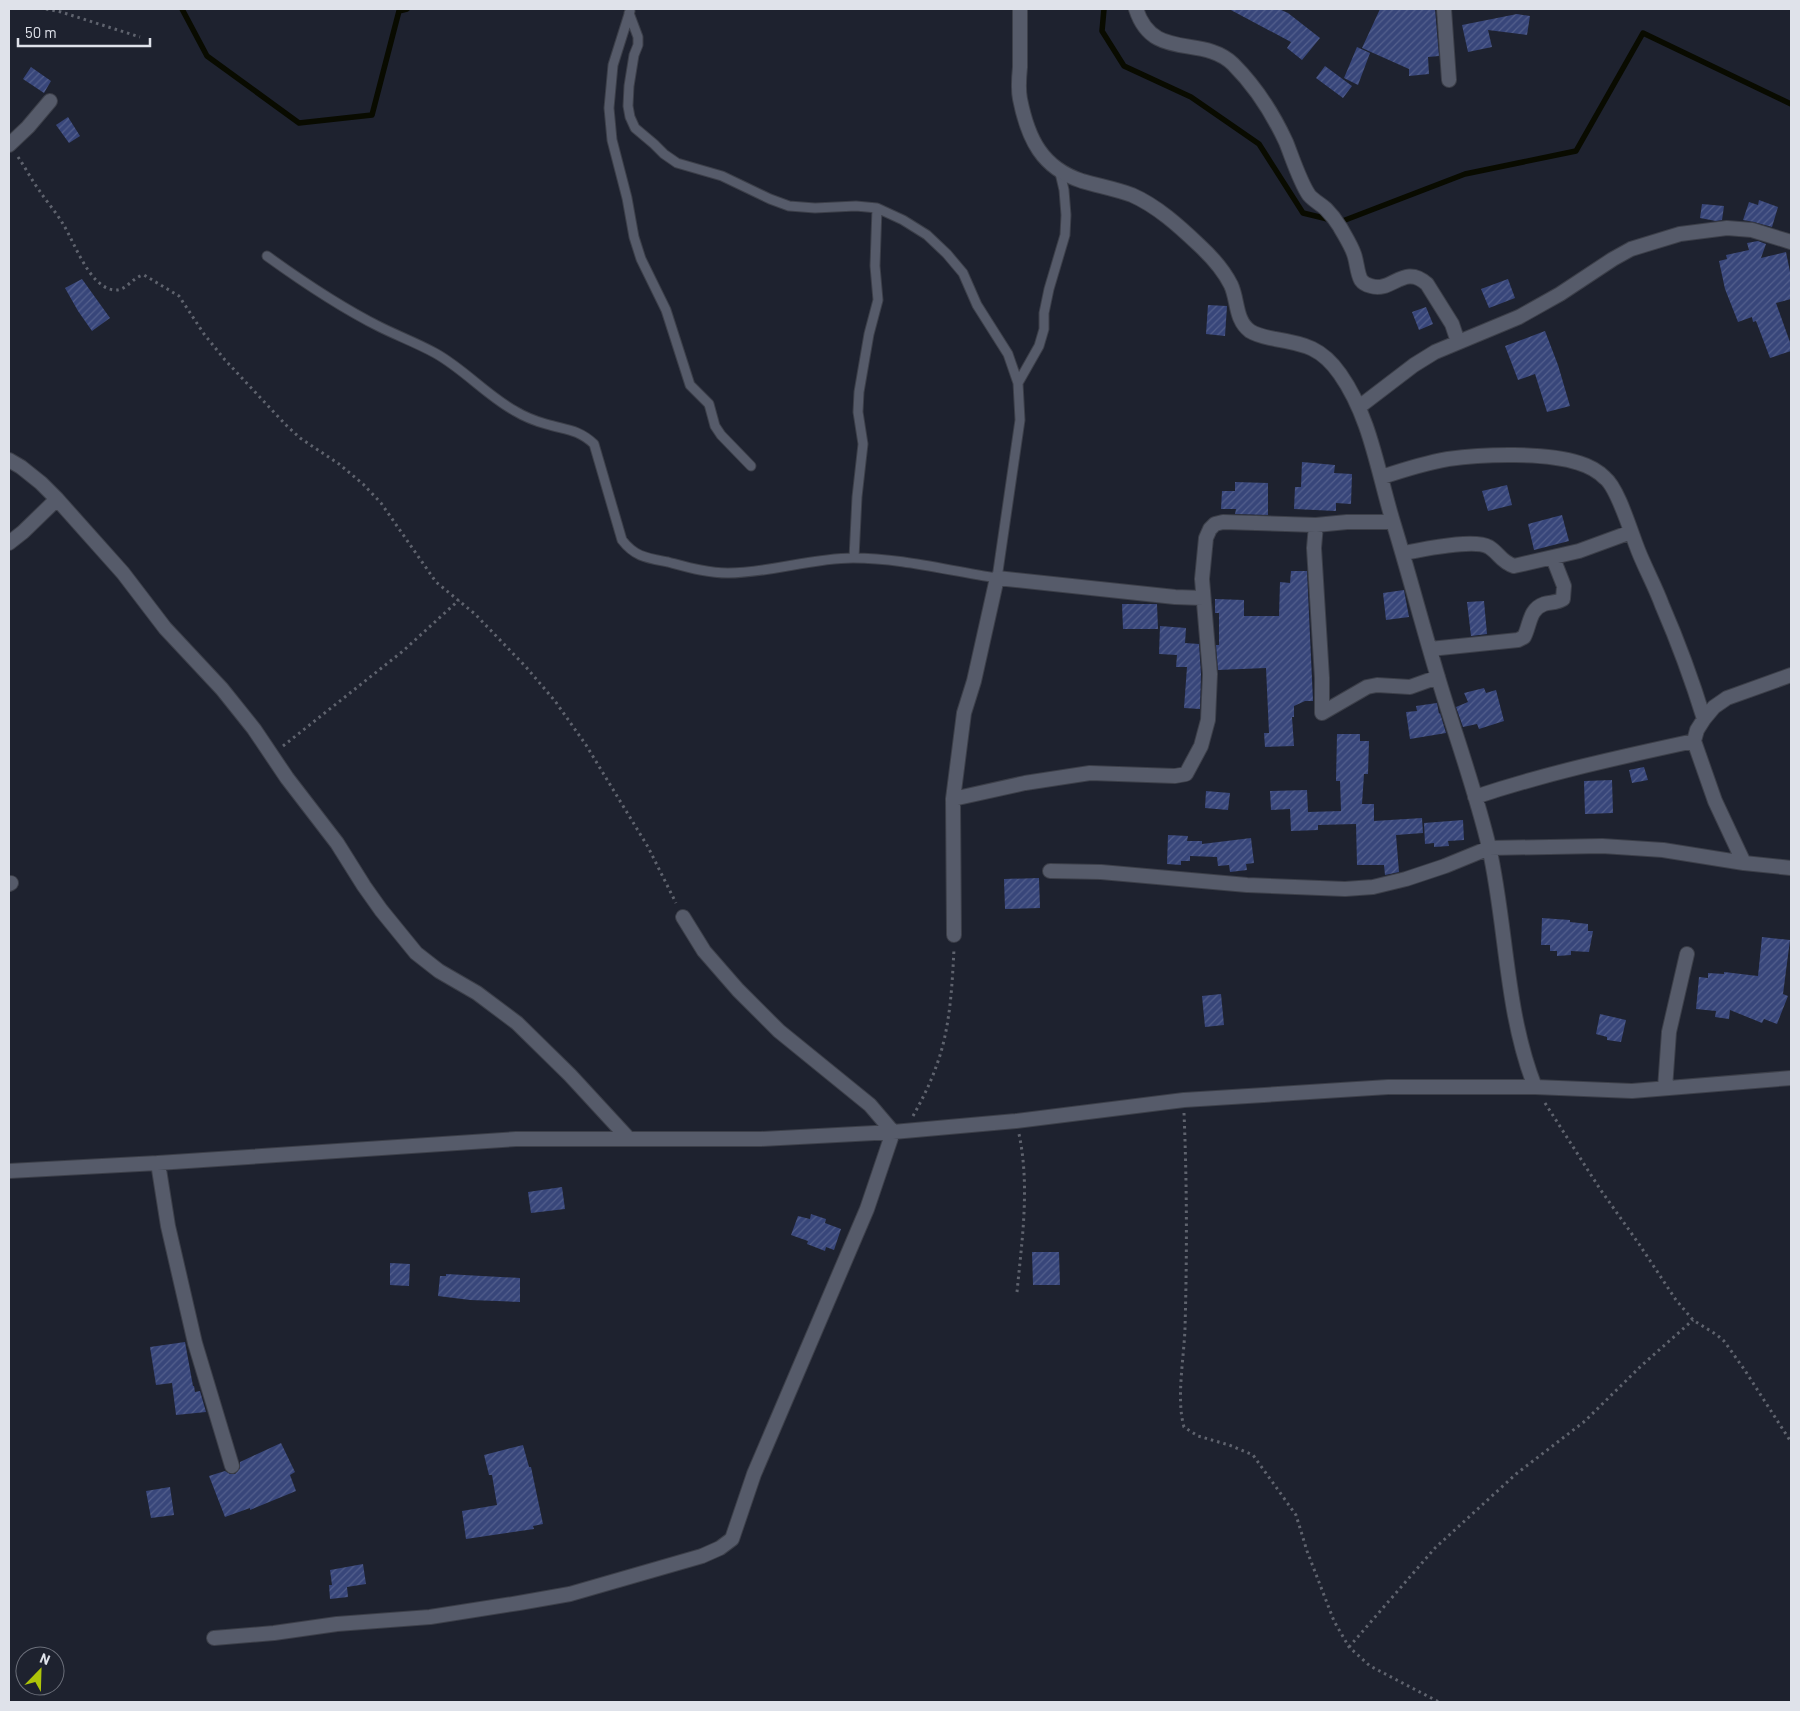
<svg xmlns="http://www.w3.org/2000/svg" width="1800" height="1711" font-family="Barlow,sans-serif">
	<style>
		.lines { fill: none; stroke-linecap: round; stroke-linejoin: round }
		.stream { stroke: #090b00; stroke-width: 5.5 }
		.building { fill: url(#building-hatch) }
		.service-casing { stroke: #3c3f49; stroke-width: 11 }
		.minor-casing { stroke: #3c3f49; stroke-width: 16 }
		.path { stroke: #5f636e; stroke-width: 3; stroke-dasharray: 2.5 4; stroke-linecap: butt }
		.service { stroke: #565b6a; stroke-width: 9 }
		.minor { stroke: #565b6a; stroke-width: 14 }
	</style>
	<defs>
		<pattern id="building-hatch" width="6" height="6" patternUnits="userSpaceOnUse" patternTransform="scale(1.25)"><rect width="6" height="6" fill="#38467a"/><path d="M-1 1l2-2M0 6l6-6M5 7l2-2" fill="none" stroke="#54608d"/></pattern>
	</defs>
	<rect width="100%" height="100%" fill="#1e222f"/>
	<g class="lines">
		<path class="stream" d="M182 9 207 56 299 123 372 115 399 11 407 9
			M1104 9 1102 31 1124 66 1191 97 1259 144 1303 213 1340 222 1465 174 1576 151 1643 33 1791 104"/>
	</g>
	<path class="building" d="M1229 9H1279L1288 13 1320 38 1302 60 1287 48 1291 42Z
		M1380 9H1435L1439 56 1428 57 1429 74 1409 76V69L1362 48Z
		M1517 14 1530 16 1527 35 1488 30 1492 47 1468 52 1462 25Z
		M1357 47 1370 53 1358 85 1344 78Z
		M1325 66 1352 86 1343 98 1316 78Z
		M31 67 51 81 44 93 23 79Z
		M68 117 80 136 69 143 56 125Z
		M1759 200 1778 207 1772 227 1754 222 1743 220 1749 202 1758 205Z
		M1702 204 1724 206 1722 220 1716 221 1700 218Z
		M1758 241 1766 244 1761 258 1786 252 1791 277V299L1776 303 1791 345V351L1770 358 1756 321 1753 322 1752 317 1738 322 1725 289 1719 261 1727 259 1726 255 1749 250 1747 243Z
		M82 279 110 318 92 331 78 311 65 288Z
		M1508 279 1515 298 1489 308 1481 289Z
		M1208 305 1227 306 1225 336 1206 334Z
		M1426 307 1433 324 1419 330 1412 312Z
		M1545 331 1558 365 1570 406 1547 412 1535 374 1518 380 1505 346Z
		M1302 462 1335 465 1334 473 1352 474 1351 504 1336 503V511L1294 509 1295 487H1301Z
		M1235 482 1268 483V515L1235 514 1236 509H1221L1222 491H1235Z
		M1507 485 1512 505 1488 511 1482 491Z
		M1562 515 1569 541 1534 550 1528 524Z
		M1291 571H1307L1313 701H1305L1294 706V717H1292L1294 746 1265 747 1264 733H1269L1266 668 1218 670 1216 645H1219V613H1215V599L1244 600V616H1279L1280 582 1290 583Z
		M1404 590 1409 617 1386 620 1383 593Z
		M1484 601 1487 634 1471 636 1467 602Z
		M1122 604H1157L1158 629H1123Z
		M1160 626 1186 628 1185 643 1199 644 1201 674 1200 709 1184 708 1187 667H1176L1177 655 1159 654Z
		M1484 688 1486 693 1496 690 1504 721 1479 729 1477 724 1463 727 1456 707 1468 702 1464 693Z
		M1437 703 1439 714 1440 713 1446 733 1410 739 1406 712 1417 711 1416 706Z
		M1337 734H1360V741H1369L1368 774H1364L1362 804H1374V821L1422 818 1423 833 1396 835 1399 872 1385 875 1384 865H1357L1356 824 1318 825V830L1291 831 1290 809 1271 810 1270 791 1307 790 1308 812 1341 811 1340 781H1336Z
		M1644 767 1648 780 1632 783 1629 770Z
		M1612 780 1613 813 1585 814 1584 781Z
		M1206 791 1230 793 1228 810 1205 808Z
		M1463 820 1464 840 1448 841 1449 846 1434 847V843L1425 844 1424 823Z
		M1168 835 1188 836 1187 841H1202V844L1251 838 1254 863 1246 864 1247 870 1230 872 1229 865 1218 866 1217 857 1190 856V861H1181V865L1167 864Z
		M1039 878 1040 908 1005 909 1004 879Z
		M1542 918 1570 920V922L1588 924V931H1593L1589 952 1571 951V955L1557 956V951H1550V945H1541Z
		M1762 937 1790 940 1783 994 1788 996 1777 1024 1764 1019 1762 1023 1730 1010 1729 1019 1715 1017 1716 1011 1696 1009 1699 977 1708 978V973L1724 974V972L1758 976Z
		M1221 994 1224 1025 1205 1027 1202 996Z
		M1600 1014 1626 1020 1621 1042 1607 1040V1037L1596 1034Z
		M562 1187 565 1209 531 1213 528 1192Z
		M811 1214 826 1219 825 1223 841 1229 834 1250 826 1247 825 1251 807 1244 808 1241 791 1235 798 1216 810 1219Z
		M1032 1252H1059L1060 1285H1033Z
		M390 1263 410 1264 409 1286 390 1285Z
		M446 1274 520 1278V1302L470 1300 438 1296 440 1276H446Z
		M185 1342 193 1386H194L195 1392 200 1391 206 1412 176 1415 172 1383 156 1385 150 1347Z
		M281 1443 295 1472 290 1475 296 1491 250 1510V1508L225 1517 209 1476 225 1471 230 1474H235L240 1468V1462Z
		M523 1445 529 1467H531L543 1524 533 1526 534 1529 466 1539 462 1511 497 1505 492 1475H489L484 1455Z
		M170 1487 174 1515 151 1518 146 1491Z
		M363 1564 366 1584 347 1587 348 1597 330 1599 329 1585H332L330 1570Z"/>
	<g class="lines">
		<g class="service-casing">
			<path id="service" d="M630 11 613 65 609 108 612 140 627 198 634 237 641 259 666 310 690 385 709 404 715 426 721 435 751 466
				M267 256C303 282 340 307 380 327 398 336 417 343 435 353 464 369 486 395 515 411 525 417 535 421 546 424 566 430 578 429 594 444L622 540C635 557 647 558 668 562 687 567 707 573 728 573 770 573 811 558 853 558 901 558 949 571 997 578L1020 420 1018 383 1008 354 977 305 963 273 947 254 927 235 903 220 877 208 856 206 815 208 789 206 770 199 722 176 677 163 664 154 654 144 635 128 630 117 628 106 629 86 634 55 638 45V37L629 13
				M1018 383 1039 346 1044 329V313L1049 289 1065 235 1066 215 1064 190 1060 173
				M854 558 857 497 863 444 858 412 859 392 869 334 878 300 875 266 877 208"/>
		</g>
		<g class="minor-casing">
			<path id="minor" d="M1020 9C1020 28 1020 47 1020 67 1019 77 1018 89 1020 99 1028 139 1042 168 1082 181 1099 186 1116 189 1132 195 1157 206 1179 226 1199 245 1212 257 1223 269 1231 285 1238 300 1235 320 1250 331 1258 336 1266 337 1275 339 1305 344 1322 348 1340 374 1371 418 1378 474 1394 525 1409 574 1422 624 1437 674 1454 732 1475 788 1489 847 1507 927 1505 1011 1535 1087
				M1136 9C1153 62 1202 34 1233 64 1255 86 1273 114 1286 142 1292 157 1300 182 1309 195 1314 201 1321 204 1326 209 1331 214 1337 222 1340 227 1345 236 1351 245 1354 254 1357 262 1357 273 1361 280 1363 283 1367 285 1371 286 1392 293 1404 263 1427 284L1452 324 1458 342
				M1444 9 1449 80
				M9 145 28 127 50 101
				M1359 407 1414 365 1435 352 1519 317 1560 294 1613 259 1631 249 1680 234 1727 228 1752 230 1791 242
				M9 460 21 467 41 483 57 499 123 573 165 628 222 689 254 729 287 778 337 843 364 886 381 910 416 953 439 971 477 993 517 1023 570 1075 629 1139
				M1382 477C1403 470 1425 463 1448 459 1483 454 1546 452 1579 463 1589 466 1598 471 1605 478 1618 488 1631 533 1638 550 1645 568 1655 586 1662 605 1678 642 1692 680 1704 719
				M1316 525 1314 548 1322 678V713
				M9 543 23 532 57 499
				M1403 553C1422 550 1473 538 1489 547 1499 553 1501 562 1514 566L1579 551 1631 532
				M1430 649 1518 640 1524 637C1530 626 1529 609 1544 604 1550 602 1557 603 1563 599L1564 586 1553 558
				M1322 713 1367 687 1377 685 1410 687 1438 677
				M1475 797C1547 773 1620 757 1694 741
				M953 799 1025 783 1090 773 1175 776 1186 774 1201 746 1208 720 1210 674 1202 579 1206 538 1210 529 1215 524 1223 522 1316 525 1347 522H1393
				M1744 863 1715 801 1694 741 1697 730 1704 719 1714 707 1727 698 1791 675
				M1050 871 1101 872 1247 885 1345 889 1373 887 1406 879 1445 866 1489 848 1602 846 1663 850 1744 863 1791 868
				M9 884 11 883
				M954 935 953 799 964 713 974 681 997 578 1175 597 1203 598
				M1665 1088 1669 1032 1687 954
				M158 1163 168 1226 195 1343 232 1466
				M9 1171 158 1163 516 1139H761L893 1132 1016 1121 1184 1100 1388 1087H1535L1632 1091 1791 1078
				M214 1638 274 1633 337 1624 430 1617 519 1603 570 1594 702 1556 720 1548 732 1539 754 1474 867 1209 893 1132 870 1105 779 1031 738 990 704 951 683 917"/>
		</g>
		<path class="path" d="M46 9 61 12 140 37
			M18 157C25 167 31 179 39 190 46 201 56 212 63 224 75 243 89 287 114 290 127 291 132 277 144 275L179 296 204 334 225 360 286 425 300 438 339 464 363 484 381 503 436 582 475 614 526 667 555 701 586 745 648 847 676 903
			M283 746 403 651 459 600
			M1545 1103 1600 1189 1639 1244 1676 1300 1693 1320 1717 1335 1724 1341 1744 1369 1791 1442
			M1184 1113C1187 1185 1187 1256 1185 1328 1184 1358 1176 1399 1184 1427L1198 1436 1229 1445 1253 1455 1296 1515 1307 1551 1334 1621 1349 1647 1370 1666 1439 1702
			M913 1116C922 1100 930 1084 936 1067 950 1030 952 988 954 949
			M1017 1292C1022 1240 1030 1186 1019 1134
			M1349 1647 1435 1548 1516 1474 1585 1421 1641 1366 1693 1320"/>
		<use href="#service" class="service"/>
		<use href="#minor" class="minor"/>
	</g>
	<rect width="1800" height="1711" fill="none" stroke="#dfe2ea" stroke-width="20"/>
	<g transform="translate(40 1671) rotate(23)"><circle r="24" fill="#1e222f" stroke="#6b6f7a"/>
	<path d="M0-4L9 19L0 12L-9 19Z" fill="#aec509"/>
	<text y="-8" font-size="14" font-weight="bold" text-anchor="middle" fill="#dfe2ea">N</text>
	</g>
	<path d="M18 38v8h132v-8" fill="none" stroke="#dfe2ea" stroke-width="2.5"/>
	<text x="25" y="38" font-size="15" fill="#dfe2ea" stroke="#1e222f" stroke-width="4" paint-order="stroke">50 m</text>
</svg>
